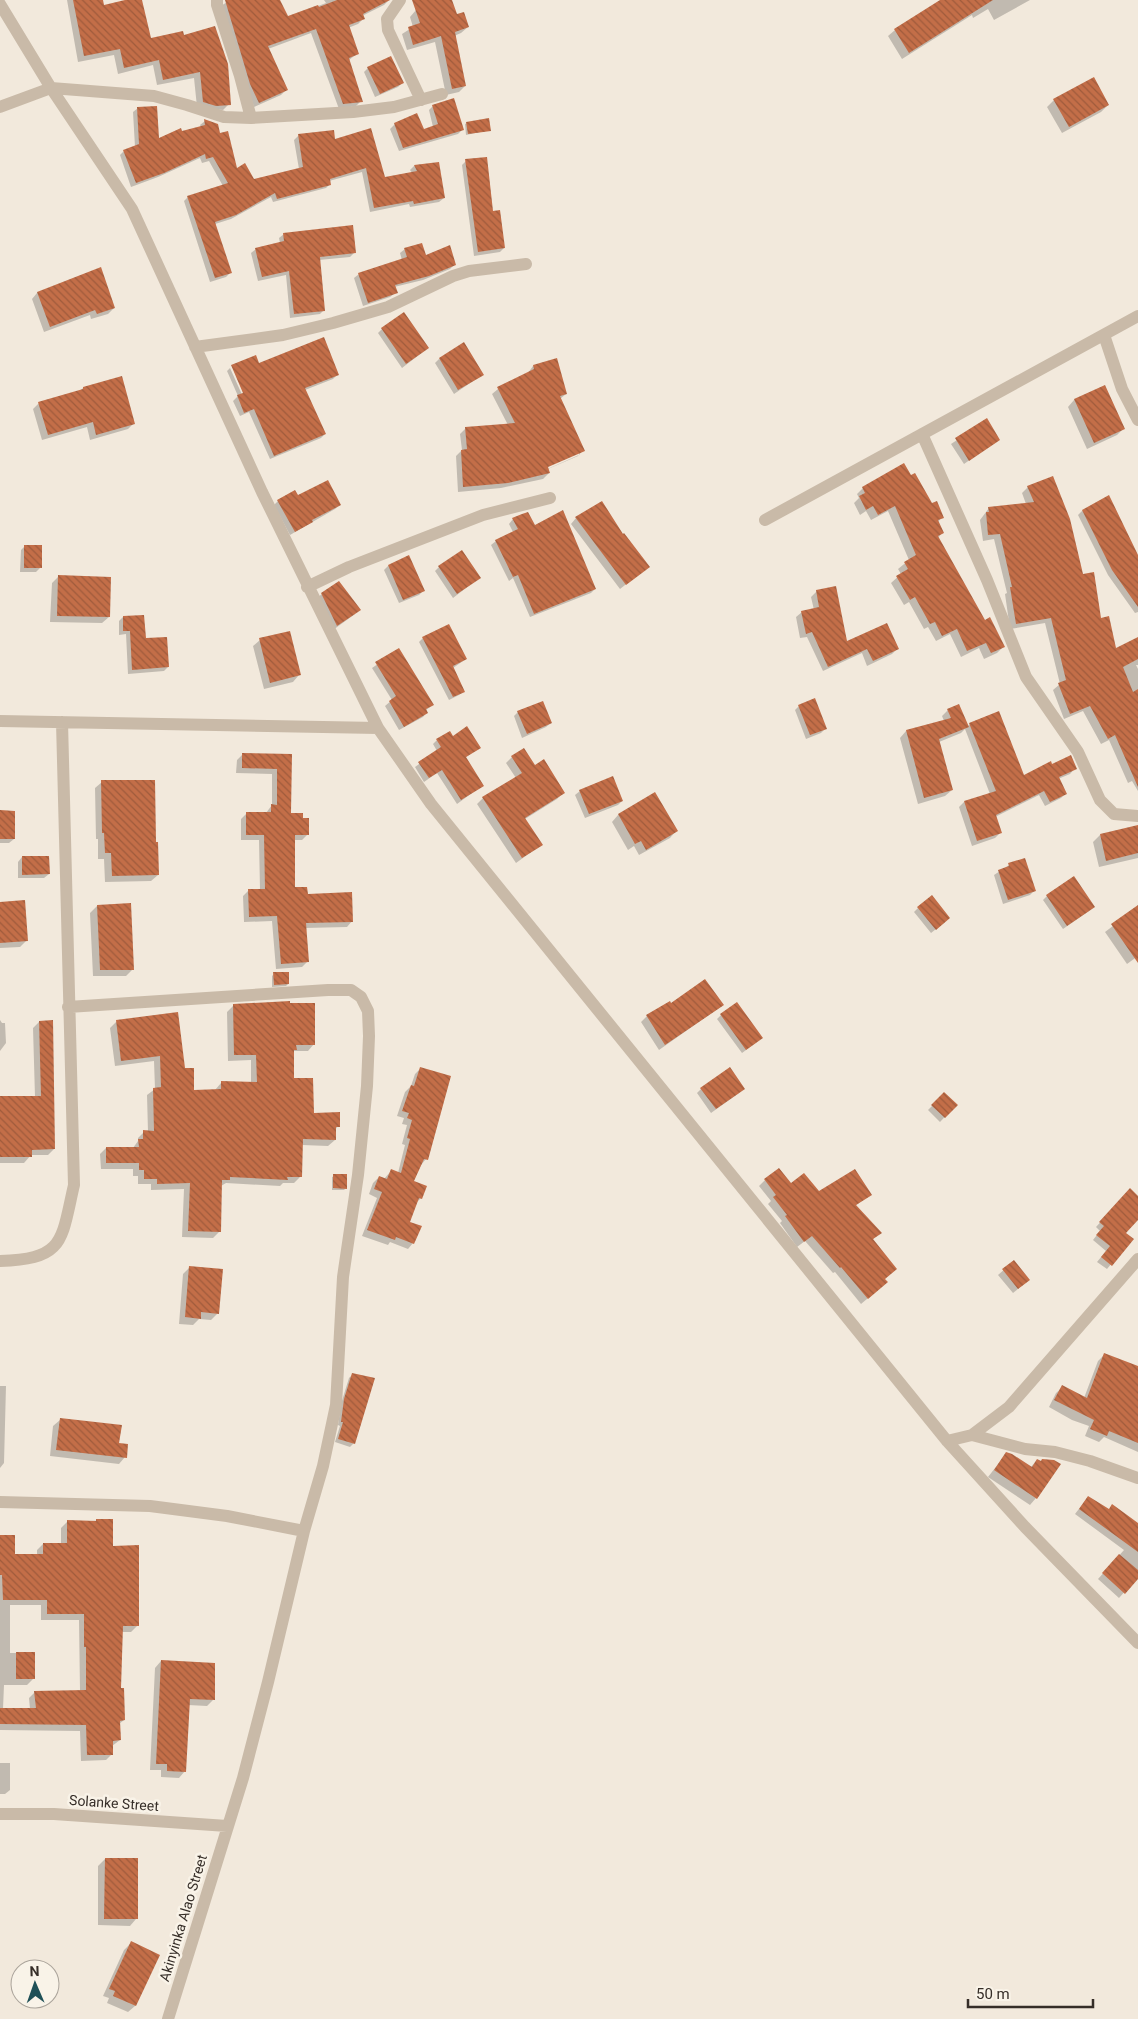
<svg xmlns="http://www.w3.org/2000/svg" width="1138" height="2019" font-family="Roboto,sans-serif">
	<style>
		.shadow { fill: #0003; fill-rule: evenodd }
		.building { fill: url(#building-back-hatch) }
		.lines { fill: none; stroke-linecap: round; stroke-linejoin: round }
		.minor { stroke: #c9baa8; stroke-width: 12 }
		.labels { text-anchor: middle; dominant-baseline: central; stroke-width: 5; stroke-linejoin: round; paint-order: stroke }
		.street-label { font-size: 14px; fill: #362e28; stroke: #f9f3e8 }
	</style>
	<defs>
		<pattern id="building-back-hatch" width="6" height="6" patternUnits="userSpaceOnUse" patternTransform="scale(1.25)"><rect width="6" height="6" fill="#c36e48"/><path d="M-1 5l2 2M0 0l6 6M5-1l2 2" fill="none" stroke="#9f5b3c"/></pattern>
	</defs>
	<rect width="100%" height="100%" fill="#f2e9dc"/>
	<path class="shadow" d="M67 0H102L104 6 131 0H141L150 39 182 33 229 104 223 110 197 107 194 78 157 85 153 65 118 74 114 55 78 62Z
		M230 0H278L287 18 326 3 324 0H389L384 5 362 16 363 19 358 24 348 28 358 53 349 60 361 101 356 106 339 109 311 33 268 49 286 90 281 95 254 107 221 6Z
		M451 0 456 16 468 27 461 33 454 36 465 86 459 92 446 95 435 42 407 50 402 34 413 27 410 17 416 10Z
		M942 0H1030L994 20 988 9 973 18 972 15 902 59 888 36 895 30Z
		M368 68 402 83 398 87 375 97 364 72Z
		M1054 100 1108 105 1101 112 1062 133 1047 107Z
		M433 106 462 130 458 134 399 151 390 129 395 124 424 130 433 127 429 110Z
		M138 108 157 140 201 127 200 125 205 121 220 135 236 170 253 181 299 169 294 140 299 135 334 141 384 178 412 173 410 170 414 166 438 164 444 198 439 202 410 207 409 204 370 212 362 172 329 181 330 184 326 188 273 202 271 197 231 219 215 224 230 273 226 277 210 282 184 201 188 197 223 186 209 161 202 163 200 158 158 177 131 187 120 155 124 151 135 147 133 112Z
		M467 123 490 130 466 135 465 124Z
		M466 161 492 213 504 248 500 252 474 256 462 165Z
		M284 234 354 253 350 257 319 260 324 310 320 314 290 318 286 275 258 281 251 253 256 249 280 243 279 238Z
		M405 249 454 265 450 269 423 280 394 287 395 293 390 297 363 306 354 278 359 274 402 260 400 253Z
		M81 277 114 308 108 314 91 319 90 315 44 332 32 299 37 293Z
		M382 329 428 348 402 368 378 333Z
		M255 356 259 365 337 375 333 379 305 390 325 434 321 438 270 459 249 412 240 416 233 401 238 396 227 371 230 368 244 399 246 398 232 366Z
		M439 359 482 375 454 394 435 363Z
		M556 360 566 394 560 399 583 450 578 456 548 469 549 473 543 479 501 488 458 492 456 456 462 450 460 434 466 428 508 425 492 394 498 389 528 373 533 366ZM579 452V455L543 471 542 468Z
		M1104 387 1124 428 1117 435 1087 449 1068 407 1074 400Z
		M83 388 134 423 128 429 90 440 87 427 42 440 33 409 39 403 80 391Z
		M987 420 998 440 964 464 951 444Z
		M1052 478 1086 665 1138 639V665H1136L1138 669V791L1132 781 1128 783 1109 740 1101 744 1083 711 1064 719 1053 690 1060 684 1045 623 1010 629 1005 594 1007 593 994 539 983 541 980 520 989 508 1026 504 1022 493 1028 487Z
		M863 488 931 505 942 517 938 522 942 533 938 538 984 622 1003 647 997 653 984 659 979 648 961 657 950 634 936 641 928 627 924 629 909 602 904 605 891 583 901 574 898 569 909 560 888 511 871 520 866 511 860 515 854 503 859 498 857 494Z
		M298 497 340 505 335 509 290 535 274 505 278 501Z
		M1109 497 1138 557V612L1135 613 1108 575 1078 515 1082 511Z
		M576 518 622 536 648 567 620 589 571 524Z
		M513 519 534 527 595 589 591 593 530 617 513 578 509 581 491 545 496 541 513 532 509 524Z
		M25 546 40 568 36 572H20L21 550Z
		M409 557 424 590 419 595 399 603 384 570 388 566Z
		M439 567 479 578 453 598 435 571Z
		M58 577 109 617 102 623 50 622 52 583Z
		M817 591 846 643 897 649 892 654 867 666 862 653 823 671 807 637 800 638 796 617 802 612 814 610 811 597Z
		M322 594 355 614 333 630 317 598Z
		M123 617 168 667 164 671 128 674 126 634 119 635V621Z
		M423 638 466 659 453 668 464 691 459 695 449 700 419 642Z
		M260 640 299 675 293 682 264 689 253 646Z
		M398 650 433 705 426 710 427 712 423 717 399 730 385 706 392 700 372 668Z
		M799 706 825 729 821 733 806 739 795 710Z
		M948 710 967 727 970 724 1023 777 1051 765 1075 768 1070 774 1058 779 1066 793 1061 798 1045 806 1039 795 995 817 1000 833 995 838 972 846 959 807 964 802 990 794 965 729 961 733 939 742 952 790 945 796 918 804 900 738 906 731 944 721 942 716Z
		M518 712 551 723 546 727 522 738 514 716Z
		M452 737 480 747 465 758 483 785 457 804 437 773 424 782 415 767 437 751 433 744 437 740Z
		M242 755H291L289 814 302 819 308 834 302 840H294V889L352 921 347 927 305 928 308 961 302 967 276 969 272 921 244 922 243 896 248 891 260 890 259 840H241V819L247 813H266L272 805V774L236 773 237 760Z
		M512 757 534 767 563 793 557 799 525 819 541 845 516 863 477 804 483 798 516 778 506 763Z
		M102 782 154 843 158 875 151 881 105 882 104 859H98V839H96L95 788Z
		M580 791 622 801 618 805 585 818 575 795Z
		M655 794 676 831 670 838 639 855 634 846 628 850 612 822 618 815Z
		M0 811 14 839 9 843H0Z
		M1138 826V858L1099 867 1093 842 1100 835Z
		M22 857 49 874 44 878H18V862Z
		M1009 865 1034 891 1030 895 1003 904 994 875Z
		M1047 896 1089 911 1063 929 1043 900Z
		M0 903 26 941 20 947 0 948Z
		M97 906 133 969 126 976H93L90 913Z
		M1138 907V956L1127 964 1105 932Z
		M918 908 945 922 931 933 914 912Z
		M274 974 288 984 286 986 272 987V976Z
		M670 1004 723 1005 659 1050 641 1022 647 1016Z
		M233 1006 314 1044 308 1051H294L292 1053V1079L313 1114 338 1126 335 1130V1140L328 1146 302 1145 300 1177 294 1183H283L280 1186 226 1183 221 1186 219 1232 213 1238 182 1237 184 1189 151 1190V1184H138V1176H133V1169H101L100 1154 106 1148H133L138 1141V1138L144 1132H148L147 1095 155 1089 154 1061 115 1066 110 1028 117 1021 184 1069 193 1091 215 1090 221 1083H251V1060L228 1061 227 1012Z
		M721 1015 757 1042 742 1053 717 1019Z
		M0 1020 2 1023H5L6 1043 0 1051Z
		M39 1022 54 1149 48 1155H31L24 1163H0V1097H35L33 1028Z
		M421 1068 426 1159 421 1165 413 1182 421 1198 416 1203 408 1222 413 1243 408 1249 390 1242 388 1245 362 1236 377 1198 369 1194 373 1183 379 1177 384 1179 391 1171 398 1173 405 1145 402 1144 407 1125 402 1124 404 1118 397 1116 405 1092 411 1086 415 1074Z
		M701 1089 739 1093 711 1113 697 1093Z
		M944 1094 956 1105 940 1122 928 1110Z
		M334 1176 346 1188 344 1190H332V1177Z
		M765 1180 819 1193 870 1195 855 1206 880 1233 872 1240 884 1279 880 1288 861 1304 835 1272 833 1273 805 1241 797 1247 780 1223 782 1221 768 1204 771 1201 759 1186Z
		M1126 1194 1138 1197V1218L1124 1233 1132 1239 1107 1269 1097 1262 1106 1251 1093 1240 1100 1231 1096 1227Z
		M1014 1261 1024 1284 1013 1293 998 1275Z
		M190 1267 218 1313 211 1320 199 1319 193 1325 179 1324 183 1274Z
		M1104 1355 1138 1373V1452L1104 1437 1099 1442 1085 1436 1089 1426 1072 1420 1049 1407 1056 1393 1063 1387 1084 1398 1098 1361Z
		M353 1374 354 1443 350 1447 335 1442 340 1426 338 1425 341 1404 349 1378Z
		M0 1386H6L4 1463 0 1468Z
		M60 1420 118 1444 125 1457 119 1464 50 1456 53 1426Z
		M1006 1454 1030 1468 1037 1460 1036 1498 1030 1505 988 1477Z
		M1088 1497 1108 1510 1138 1525V1577L1119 1598 1098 1579 1124 1550 1075 1514Z
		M112 1520V1547L138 1625 131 1632H122L120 1690 124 1720 119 1724 120 1740 112 1746V1754L106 1760 81 1761 80 1731 0 1730V1536L14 1555H37V1550L43 1544H61V1528L67 1522ZM10 1605H41V1620H79L80 1691 35 1692 29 1698 30 1709H3L4 1685H27L33 1679 34 1653H10Z
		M161 1661 213 1700 207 1706 188 1705 185 1771 179 1778 161 1777V1770H150L155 1668Z
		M0 1763H10V1790L5 1794H0Z
		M105 1859 136 1919 130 1926 98 1925V1866Z
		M131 1943 158 1956 135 2006 128 2012 107 2003 109 1998 103 1996 124 1950Z"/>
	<path class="building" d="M73 0H103L104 5 125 0H142L151 38 183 31 184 35 215 26 228 64 231 105 216 106 203 102 200 72 163 80 159 60 124 68 120 49 84 56Z
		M225 0H280L288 16 318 5 319 7 337 0H390L363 14 365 19 349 25 359 54 349 58 363 102 343 104 316 29 268 46 288 90 259 103 250 84Z
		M412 0H452L457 14 464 12 469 27 455 32 466 86 452 89 441 36 413 45 408 27 420 23Z
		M940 0H993L909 53 894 29Z
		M391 56 404 83 380 94 367 67Z
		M1094 77 1109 105 1069 127 1053 99Z
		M454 98 464 130 403 148 394 123 417 113 424 129 438 124 432 105Z
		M157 106 159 138 181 128 182 131 205 125 204 119 218 124 220 133 228 131 237 168 245 163 254 179 303 167 298 134 334 130 335 139 371 128 385 177 417 171 414 165 439 162 445 198 414 204 413 201 374 208 366 168 330 179 331 185 277 199 275 193 236 215 215 222 232 273 215 278 187 196 228 183 213 157 206 159 205 154 164 173 136 183 123 150 139 144 137 107Z
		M489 118 491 131 468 134 466 122Z
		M487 157 493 211 500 210 505 248 478 252 465 159Z
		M353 225 356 253 320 257 325 311 294 314 289 271 262 277 255 248 284 241 283 233Z
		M422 243 426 255 450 245 456 265 429 276 395 285 398 293 368 303 358 273 407 257 404 248Z
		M101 267 115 308 97 314 95 310 50 327 37 292Z
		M404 312 429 348 406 364 381 328Z
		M324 337 339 375 305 388 326 434 274 456 254 409 244 413 237 395 243 393 231 365 256 355 259 363Z
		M464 342 484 375 458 390 439 358Z
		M557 358 567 394 560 396 585 451 548 467 550 473 508 483 463 487 461 450 467 449 465 427 515 423 497 387 534 369 533 365Z
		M122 376 135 424 96 435 93 422 48 435 38 402 83 389V387Z
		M1105 385 1125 429 1094 443 1074 399Z
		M987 418 1000 440 969 461 955 438Z
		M904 463 911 475 915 473 932 503 937 501 944 518 938 520 944 533 938 536 985 620 990 617 1005 647 991 653 986 643 967 651 957 629 942 636 935 622 930 624 915 597 910 600 896 576 908 569 904 562 916 555 895 506 878 515 873 506 866 510 859 496 865 493 862 487Z
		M1053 476 1070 519 1083 574 1094 572 1101 618 1109 616 1116 648 1138 637V659L1123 667 1133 692 1138 689V787L1115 735 1108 739 1090 706 1070 714 1058 683 1066 680 1051 618 1016 624 1010 587H1012L1000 534 988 535 986 512H989L988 507 1034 502 1027 486Z
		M328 480 341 505 312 520 313 522 295 532 277 500 295 490 298 495Z
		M1109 495 1138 555V607L1112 570 1082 510Z
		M602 501 623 534 624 533 650 567 626 585 575 517Z
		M563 510 596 589 534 614 518 575 513 577 495 540 518 529 512 518 522 514 528 512 535 525Z
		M24 545H42V568H24Z
		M462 550 481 578 457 594 438 566Z
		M409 555 425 591 403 600 388 565Z
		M58 575 111 577 110 617 57 616Z
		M339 581 361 610 337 626 321 593Z
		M836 586 847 641 887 623 899 649 873 661 867 649 828 667 812 632 806 634 801 611 819 607 816 590Z
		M144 615 146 638 167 637 169 667 132 670 130 631H123V616Z
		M449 624 467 659 453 666 465 692 453 697 422 637Z
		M290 631 301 675 270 683 259 638Z
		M399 648 434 705 426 709 428 713 404 727 389 701 396 696 375 662Z
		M815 698 827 729 810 735 798 705Z
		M543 701 552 723 527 734 517 711Z
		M959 704 969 727 939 739 953 790 924 798 906 730 951 718 947 709Z
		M999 711 1024 775 1051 761 1052 764 1071 755 1077 769 1059 777 1067 794 1050 802 1044 791 996 815 1002 833 977 841 964 801 996 791 969 723Z
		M467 726 481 748 466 757 484 786 461 800 442 770 429 778 418 762 441 747 436 739 450 731 453 736Z
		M524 748 535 765 544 759 565 793 525 818 543 845 522 858 482 797 522 773 511 756Z
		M242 753 292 754 291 813H303V818H309V835H295V887H307L308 894 352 892 353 922 306 923 309 962 281 964 277 916 249 917 248 889H265L264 835H246V812H271V804L277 805V769L242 768Z
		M613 776 623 801 589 814 579 790Z
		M101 780H155L156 842H158L159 875 112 876 111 853H105L104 833H102Z
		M655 792 678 831 646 850 641 841 635 844 618 814Z
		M0 810 15 811V839H0Z
		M1138 825V853L1106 861 1100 834Z
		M22 856H49L50 874 22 875Z
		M1025 858 1036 891 1008 900 998 870 1009 866 1008 863Z
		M1074 876 1095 907 1067 926 1046 895Z
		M932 895 950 918 936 930 917 907Z
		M25 900 28 941 0 943V902Z
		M131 903 134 970H100L97 905Z
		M1138 905V963L1111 924Z
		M273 972H289V984L274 985Z
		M705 979 724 1005 665 1045 646 1015 670 1001 671 1003Z
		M290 1001V1003H315V1045H296L297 1050H294V1078H313L314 1113 340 1112V1127H336V1140L303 1139 302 1177H287L288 1180 230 1177V1180H222L221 1232 188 1231 190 1183 157 1184V1179H144V1170H139V1163H106V1147H139L138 1139H143V1130L154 1131 153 1088 161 1087 160 1056 121 1061 116 1020 178 1012 185 1068H194V1090L221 1089V1081L257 1082 256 1055H234L233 1004Z
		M737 1002 763 1038 746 1050 720 1014Z
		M53 1020 55 1149 32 1150V1157H0V1096H41L39 1021Z
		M420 1067 451 1076 428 1160 424 1159 414 1181 427 1186 422 1199 419 1198 410 1222 422 1226 414 1244 396 1237 395 1240 367 1230 382 1192 374 1189 379 1176 387 1179 391 1169 401 1173 410 1139 407 1138 412 1120 407 1118 409 1113 402 1111 411 1085 414 1086Z
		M730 1067 745 1089 716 1109 700 1088Z
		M944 1092 958 1105 945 1118 931 1105Z
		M779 1168 791 1183 804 1173 819 1191 855 1169 872 1195 856 1205 882 1233 873 1239 897 1269 885 1279 888 1282 868 1299 841 1267 840 1268 812 1236 804 1242 785 1216 787 1215 773 1197 776 1195 764 1179Z
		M333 1174H347V1189L333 1188Z
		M1130 1188 1138 1196V1220L1126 1233 1134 1239 1112 1266 1101 1257 1110 1246 1096 1235 1104 1226 1099 1222Z
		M1014 1260 1030 1280 1018 1289 1002 1269Z
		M189 1266 223 1269 219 1314 201 1312V1319L185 1317Z
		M1104 1353 1138 1366V1443L1109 1431 1107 1436 1090 1429 1094 1420 1054 1400 1062 1385 1087 1398Z
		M352 1373 375 1378 355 1444 338 1439 343 1422H341L344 1399Z
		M60 1418 122 1425 119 1443 128 1444 127 1458 56 1450Z
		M1006 1452 1012 1454 1032 1467 1037 1459 1041 1461 1042 1459 1054 1460 1061 1464 1037 1499 994 1470Z
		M1088 1496 1109 1509 1112 1504 1138 1523V1552L1079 1509Z
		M96 1519H113V1546L139 1545V1626H123L121 1688H124L125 1720 120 1721 121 1740 113 1741V1755H87L86 1725 0 1724V1708H36L34 1691 86 1690V1647H84V1614H47V1600H3L2 1575H0V1535H15V1554H43V1543H67V1520L96 1521Z
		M1119 1554 1138 1570V1579L1125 1594 1102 1573Z
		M16 1652H35V1679H16Z
		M161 1660 215 1663V1700L190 1699 186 1772 167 1771V1764H156Z
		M105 1858H138V1919H104Z
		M131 1941 160 1955 136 2006 113 1996 115 1991 109 1989Z"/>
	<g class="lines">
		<path class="minor" d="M217 0V5L240 76 251 118
			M400 0 387 19 388 30 421 100
			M0 4 51 88 132 209 262 492 378 728 431 804 947 1441 1025 1527 1138 1643
			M0 107 51 88 154 96 187 105 224 117 251 118 353 112 394 107 442 94
			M1104 335 1122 389 1138 420
			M195 347 283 335 333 323 388 307 453 276 469 271 526 264
			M922 434 987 580 1026 677 1078 752 1100 800 1114 814 1138 816
			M765 520 1138 316
			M307 587 349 567 483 515 550 498
			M0 721 378 728
			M68 1007 328 990H351L361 997 368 1011 369 1036 367 1086 358 1175 343 1277 336 1405 323 1466 304 1531 268 1682 243 1778 168 2019
			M0 1261C65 1259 61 1241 74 1185L62 722
			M972 1435 1009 1407 1138 1259
			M947 1441 972 1435 1025 1449 1055 1452 1090 1461 1138 1478
			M0 1502 150 1506 227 1516 304 1531
			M0 1814H54L227 1826"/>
	</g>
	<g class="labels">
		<g class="street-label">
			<text transform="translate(114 1803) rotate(4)">Solanke Street</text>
			<text transform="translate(183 1918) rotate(-73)">Akinyinka Alao Street</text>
		</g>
	</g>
	<g transform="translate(35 1984) rotate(358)"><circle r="24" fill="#f9f3e8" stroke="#aba49b"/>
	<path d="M0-4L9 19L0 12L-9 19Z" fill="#1f5057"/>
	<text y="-8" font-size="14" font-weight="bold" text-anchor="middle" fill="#362e28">N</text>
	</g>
	<path d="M968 1999v8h125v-8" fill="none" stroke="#362e28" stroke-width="2.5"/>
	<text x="976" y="1999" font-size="15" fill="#362e28" stroke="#f9f3e8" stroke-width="4" paint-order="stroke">50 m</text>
</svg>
